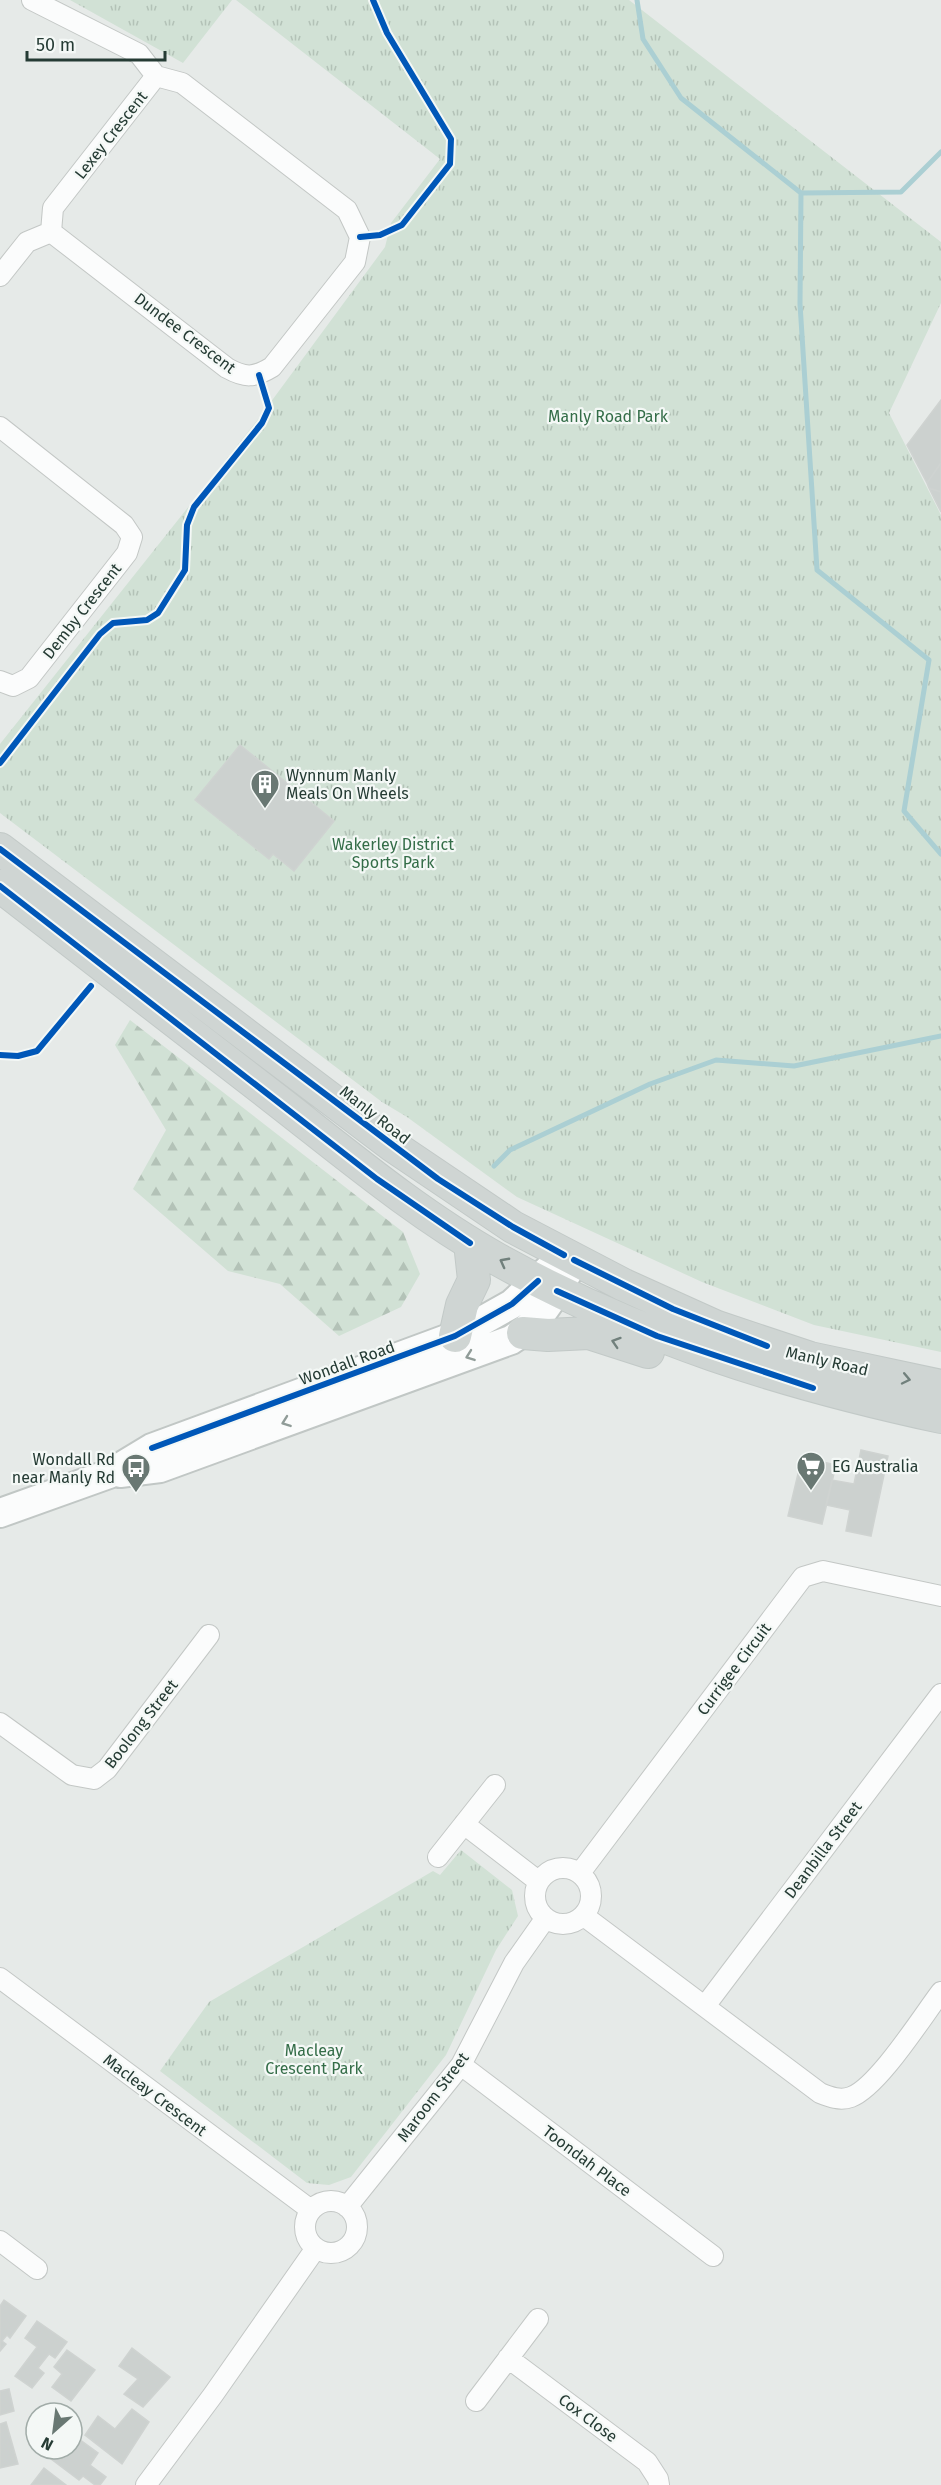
<svg xmlns="http://www.w3.org/2000/svg" width="941" height="2485" font-family="'Fira Sans',sans-serif">
	<style>
		.forest { fill: url(#forest-firs) }
		.park { fill: url(#park-tufts) }
		.lines { fill: none; stroke-linecap: round; stroke-linejoin: round }
		.stream { stroke: #abcfd3; stroke-width: 5 }
		.building { fill: #ccd1cf; stroke: #cfd3d1; stroke-width: 1.5 }
		.minor-casing { stroke: #c3c7c5; stroke-width: 22 }
		.secondary-casing { stroke: #c1c7c5; stroke-width: 32 }
		.primary-casing { stroke: #c2c9c7; stroke-width: 34 }
		.minor { stroke: #fbfcfc; stroke-width: 20 }
		.secondary { stroke: #fbfcfc; stroke-width: 28 }
		.primary { stroke: #cfd5d3; stroke-width: 32 }
		.cycleway-casing { stroke: #f4f8f6; stroke-width: 10 }
		.cycleway { stroke: #0057b8; stroke-width: 6 }
		.oneway { stroke: #71807c }
		.oneway2 { stroke: #909c98 }
		.labels { text-anchor: middle; dominant-baseline: central; stroke-width: 4.5; stroke-linejoin: round; paint-order: stroke }
		.street-label { font-size: 16px; fill: #253b34; stroke: #f4f8f6 }
		.park-label { font-size: 16px; fill: #346d48; stroke: #f4f8f6 }
		.poi-label { font-size: 16px; fill: #253b34; stroke: #f4f8f6; text-anchor: start }
	</style>
	<defs>
		<pattern id="forest-firs" width="22" height="20" patternUnits="userSpaceOnUse" patternTransform="scale(1.5)"><rect width="22" height="20" fill="#d1e1d5"/><path d="M5 1l3.5 6h-7zM16 11l3.5 6h-7z" fill="#b3c2b7"/></pattern>
		<pattern id="park-tufts" width="24" height="20" patternUnits="userSpaceOnUse" patternTransform="scale(1.5)"><rect width="24" height="20" fill="#d1e1d5"/><path d="M3 7l-1-3M5 7V3M7 7l1-3M15 17l-1-3M17 17v-4M19 17l1-3" fill="none" stroke="#b3c2b7"/></pattern>
	</defs>
	<rect width="100%" height="100%" fill="#e6eae8"/>
	<path class="forest" d="M130 1020 403 1232 420 1274 401 1307 339 1336 280 1284 228 1271 133 1189 166 1130 115 1045Z"/>
	<path class="park" d="M70 0H232L183 63Z
		M236 0H629L941 242V303L889 413 941 515V1352L814 1325 702 1282 517 1197 407 1117 382 1102 0 813V744L259 418 385 247 391 223 440 159Z
		M461 1850 512 1890 518 1916 496 1950 446 2055 351 2177 329 2185 307 2183 160 2071 209 2002 433 1871 440 1875Z"/>
	<g class="lines">
		<path class="stream" d="M637 0 643 39 681 98 801 193 800 304 817 570 929 660 904 811 941 854
			M801 193 901 192 941 152
			M494 1166 510 1150 650 1084 716 1060 794 1066 941 1036"/>
	</g>
	<path class="building" d="M941 400V463L927 483 907 445Z
		M940 464 941 465V492L929 488 927 483Z
		M929 488 941 492V512Z
		M240 745 334 821 294 871 273 854 269 859 195 800Z
		M861 1450 888 1456 871 1536 846 1531 850 1510 826 1505 832 1480 854 1484Z
		M802 1457 836 1465 822 1524 788 1516Z
		M4 2300 26 2316 10 2338 7 2335 2 2341 6 2344 0 2351V2306Z
		M37 2321 67 2342 55 2358 49 2354 38 2368 44 2373 32 2388 15 2376 37 2347 25 2338Z
		M132 2348 170 2377 143 2407 124 2394 138 2379 119 2366Z
		M67 2350 95 2370 71 2401 52 2387 62 2374 54 2367Z
		M9 2389 14 2411 0 2415V2391Z
		M132 2409 149 2422 122 2464 85 2435 98 2416 115 2429Z
		M6 2422 18 2464 0 2468V2424Z
		M79 2439 98 2453 90 2465 106 2477 100 2485H95L83 2476 79 2480 47 2456 53 2449H72V2445L74 2447Z
		M44 2468 66 2485H31Z"/>
	<g class="lines">
		<g class="minor-casing">
			<path id="minor" d="M51 232 227 368C245 378 254 378 272 367L355 262 360 237 347 210 182 83 156 76
				M0 276 27 242 51 232 53 208 156 76 139 54 32 0
				M0 427 124 525 132 537 127 553 29 678 13 686 0 681
				M0 1723 72 1775 94 1779 107 1769 209 1635
				M464 1824 538 1881
				M438 1857 495 1785
				M535 1896a28 28 0 1 1 56 0a28 28 0 1 1-56 0Z
				M580 1873 803 1577 823 1571 941 1596
				M584 1916 820 2093C830 2097 840 2101 851 2097 878 2087 922 2017 941 1992
				M0 1978 311 2210
				M705 2006 941 1694
				M461 2065 713 2256
				M305 2227a26 26 0 1 1 52 0a26 26 0 1 1-52 0Z
				M347 2207 461 2065 514 1963 545 1919
				M0 2241 37 2269
				M508 2358 647 2462 658 2479 659 2485
				M476 2401 538 2319
				M146 2485 213 2395 316 2248"/>
		</g>
		<g class="secondary-casing">
			<path id="secondary" d="M120 1473 160 1468 511 1340C539 1323 553 1298 569 1270
				M0 1513 109 1474 152 1448 455 1336 512 1304 564 1255"/>
		</g>
		<g class="primary-casing">
			<path id="primary" d="M0 849 393 1146 513 1227 624 1285 717 1327 810 1358 941 1386
				M0 886C91 957 183 1027 274 1098 346 1154 417 1214 497 1259 639 1338 783 1383 941 1417
				M523 1333 548 1335 589 1333 648 1352
				M455 1336 462 1305 474 1280 470 1243"/>
		</g>
		<use href="#minor" class="minor"/>
		<use href="#secondary" class="secondary"/>
		<use href="#primary" class="primary"/>
		<g class="cycleway-casing">
			<path id="cycleway" d="M360 237 380 235 402 225 450 164 451 139 387 33 373 0
				M0 763 100 634 113 623 147 620 158 613 185 570 187 525 194 507 262 423 269 408 259 375
				M0 849 438 1179 513 1227 564 1255
				M0 886 377 1179 470 1243
				M0 1055 18 1056 37 1051 91 986
				M574 1260 673 1309 767 1346
				M557 1291 657 1336 813 1388
				M152 1448 455 1336 512 1304 538 1281"/>
		</g>
		<use href="#cycleway" class="cycleway"/>
	</g>
	<defs><path id="oneway-chevron" d="M-2-3.5L2.5 0L-2 3.5" fill="none" stroke-width="1.6" stroke-linecap="round" stroke-linejoin="round" transform="scale(1.5)"/></defs>
	<g class="oneway">
		<use href="#oneway-chevron" transform="translate(504 1262) rotate(-152)"/>
		<use href="#oneway-chevron" transform="translate(616 1342) rotate(-162)"/>
		<use href="#oneway-chevron" transform="translate(906 1379) rotate(12)"/>
	</g>
	<g class="oneway2">
		<use href="#oneway-chevron" transform="translate(470 1356) rotate(160)"/>
		<use href="#oneway-chevron" transform="translate(286 1422) rotate(160)"/>
	</g>
	<defs>
		<g id="building-pin" transform="scale(1.5)"><path d="M0 17L-7.5 6A9.5 9.5 0 1 1 7.5 6Z" fill="#697873" stroke="#f4f8f6"/><path d="M-4-6H4V6H1V3H-1V6H-4ZM-2.5-4.3h1.7v1.8h-1.7ZM.8-4.3h1.7v1.8H.8ZM-2.5-1h1.7V.8h-1.7ZM.8-1h1.7V.8H.8Z" fill="#fff"/></g>
		<g id="supermarket-pin" transform="scale(1.5)"><path d="M0 17L-7.5 6A9.5 9.5 0 1 1 7.5 6Z" fill="#697873" stroke="#f4f8f6"/><path d="M-6-5.5h2.5l.6 2H6L4.5 2H-2.5L-4.4-4H-6ZM-1.5 3.2a1.3 1.3 0 1 0 .1 0ZM3 3.2a1.3 1.3 0 1 0 .1 0Z" fill="#fff"/></g>
		<g id="bus-pin" transform="scale(1.5)"><path d="M0 17L-7.5 6A9.5 9.5 0 1 1 7.5 6Z" fill="#697873" stroke="#f4f8f6"/><path d="M-5-6H5V4H4V6H2V4H-2V6H-4V4H-5ZM-3.5-4V0h7V-4ZM-3.5 1.2v1.5H-2V1.2ZM2 1.2v1.5H3.5V1.2Z" fill="#fff"/></g>
	</defs>
	<g fill-rule="evenodd">
		<use href="#building-pin" x="265" y="784"/>
		<use href="#supermarket-pin" x="811" y="1466"/>
		<use href="#bus-pin" x="136" y="1468"/>
	</g>
	<g class="labels">
		<g class="street-label">
			<text transform="translate(111 135) rotate(-52)">Lexey Crescent</text>
			<text transform="translate(185 333) rotate(37)">Dundee Crescent</text>
			<text transform="translate(82 611) rotate(-52)">Demby Crescent</text>
			<text transform="translate(375 1115) rotate(38)">Manly Road</text>
			<text transform="translate(827 1361) rotate(13)">Manly Road</text>
			<text transform="translate(347 1363) rotate(-20)">Wondall Road</text>
			<text transform="translate(734 1669) rotate(-53)">Currigee Circuit</text>
			<text transform="translate(141 1724) rotate(-52)">Boolong Street</text>
			<text transform="translate(823 1850) rotate(-53)">Deanbilla Street</text>
			<text transform="translate(155 2095) rotate(37)">Macleay Crescent</text>
			<text transform="translate(433 2097) rotate(-53)">Maroom Street</text>
			<text transform="translate(587 2161) rotate(37)">Toondah Place</text>
			<text transform="translate(588 2418) rotate(37)">Cox Close</text>
		</g>
		<g class="park-label">
			<text x="608" y="416">Manly Road Park</text>
			<text x="393" y="844">Wakerley District<tspan x="393" dy="18">Sports Park</tspan></text>
			<text x="314" y="2050">Macleay<tspan x="314" dy="18">Crescent Park</tspan></text>
		</g>
		<g class="poi-label">
			<text x="286" y="775">Wynnum Manly<tspan x="286" dy="18">Meals On Wheels</tspan></text>
			<text x="115" y="1459" text-anchor="end">Wondall Rd<tspan x="115" dy="18">near Manly Rd</tspan></text>
			<text x="832" y="1466">EG Australia</text>
		</g>
	</g>
	<g transform="translate(54 2431) rotate(208)"><circle r="28" fill="#f4f8f6" stroke="#a1aca8" stroke-width="1.5"/>
	<path d="M0-4.5L10 22L0 15L-10 22Z" fill="#697873"/>
	<text y="-9" font-size="16" font-weight="bold" text-anchor="middle" fill="#253b34">N</text>
	</g>
	<path d="M27 51v9h138v-9" fill="none" stroke="#253b34" stroke-width="3"/>
	<text x="36" y="51" font-size="18" fill="#253b34" stroke="#f4f8f6" stroke-width="4.5" paint-order="stroke">50 m</text>
</svg>
